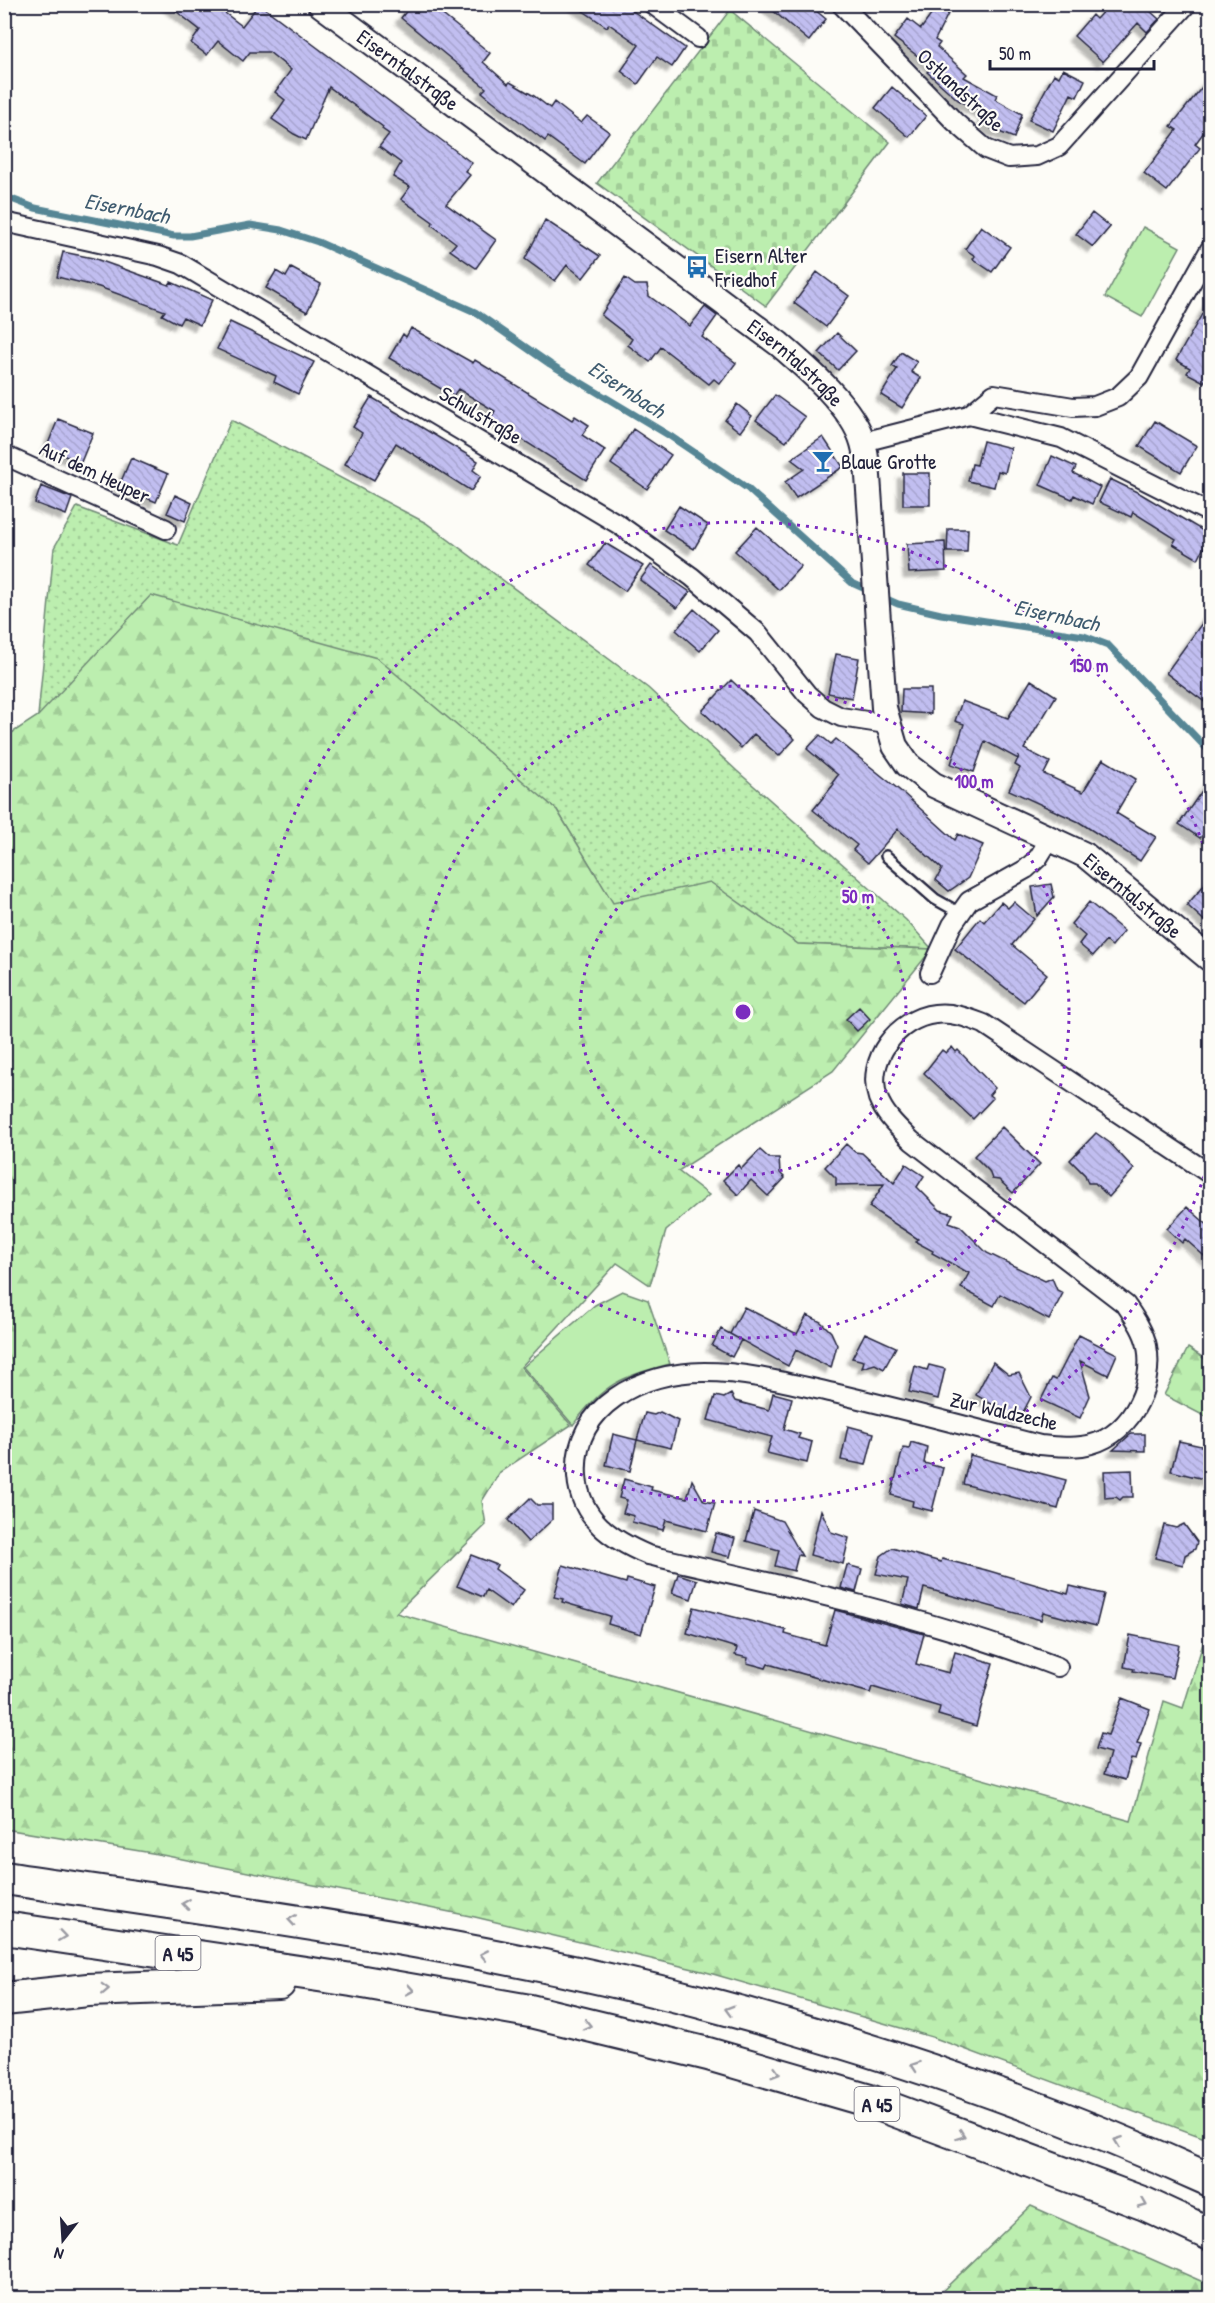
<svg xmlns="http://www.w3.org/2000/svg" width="1215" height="2303" font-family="'Patrick Hand',sans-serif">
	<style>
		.grass { fill: url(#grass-dots); stroke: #6f8875; stroke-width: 1.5 }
		.forest { fill: url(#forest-firs); stroke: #6f8875; stroke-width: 1.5 }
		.cemetery { fill: url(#cemetery-stones); stroke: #6f8875; stroke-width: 1.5 }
		.green { fill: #bceeaf; stroke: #6f8875; stroke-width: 1.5 }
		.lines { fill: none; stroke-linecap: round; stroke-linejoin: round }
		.stream { stroke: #568695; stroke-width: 7 }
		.building { fill: url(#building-back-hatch); stroke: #22223b; stroke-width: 1.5; filter: url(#shadow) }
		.lane-casing { stroke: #22223b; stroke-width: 14 }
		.street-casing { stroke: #22223b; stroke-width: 22 }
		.secondary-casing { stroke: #22223b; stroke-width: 28 }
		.highway-casing { stroke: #22223b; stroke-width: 36 }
		.lane { stroke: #fdfcf7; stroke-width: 9 }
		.street { stroke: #fdfcf7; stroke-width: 18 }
		.secondary { stroke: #fdfcf7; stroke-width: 24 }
		.highway { stroke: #fdfcf7; stroke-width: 32 }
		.oneway { stroke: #9a9aa2 }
		.ring { fill: none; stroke: #7b2cbf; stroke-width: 3; stroke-dasharray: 3 6 }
		.labels { text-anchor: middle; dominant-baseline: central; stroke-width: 4.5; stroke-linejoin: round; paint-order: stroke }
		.shield { fill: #fdfcf7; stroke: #646373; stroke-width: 1.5 }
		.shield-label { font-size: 20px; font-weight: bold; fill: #22223b }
		.street-label { font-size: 21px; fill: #22223b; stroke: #fdfcf7 }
		.poi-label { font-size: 21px; fill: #22223b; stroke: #fdfcf7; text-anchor: start }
		.water-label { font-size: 22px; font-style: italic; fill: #405c70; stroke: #fdfcf7 }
		.centre { fill: #7b2cbf; stroke: #fdfcf7; stroke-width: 3 }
		.ring-label { font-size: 18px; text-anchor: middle; font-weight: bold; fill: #7b2cbf; stroke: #fdfcf7; stroke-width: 4.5; stroke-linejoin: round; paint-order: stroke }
	</style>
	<defs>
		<pattern id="grass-dots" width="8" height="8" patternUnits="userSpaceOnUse" patternTransform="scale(1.5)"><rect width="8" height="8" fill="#bceeaf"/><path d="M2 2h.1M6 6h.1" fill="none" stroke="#a1cc97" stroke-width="1.8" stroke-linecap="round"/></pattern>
		<pattern id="forest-firs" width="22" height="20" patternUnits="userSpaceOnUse" patternTransform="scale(1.5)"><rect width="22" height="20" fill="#bceeaf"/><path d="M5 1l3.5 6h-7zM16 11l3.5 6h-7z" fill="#a1cc97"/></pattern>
		<pattern id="cemetery-stones" width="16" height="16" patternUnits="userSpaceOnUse" patternTransform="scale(1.5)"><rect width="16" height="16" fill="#bceeaf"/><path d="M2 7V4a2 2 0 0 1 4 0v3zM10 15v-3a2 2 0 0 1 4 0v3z" fill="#a1cc97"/></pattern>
		<pattern id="building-back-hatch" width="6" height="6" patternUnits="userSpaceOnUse" patternTransform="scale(1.5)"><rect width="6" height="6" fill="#c1bef0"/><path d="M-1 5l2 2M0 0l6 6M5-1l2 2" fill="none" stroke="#a6a3cf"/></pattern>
		<filter id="shadow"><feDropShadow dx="-5.5" dy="5.5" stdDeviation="1.5" flood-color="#0004"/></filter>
	</defs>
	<rect width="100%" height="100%" fill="#fdfcf7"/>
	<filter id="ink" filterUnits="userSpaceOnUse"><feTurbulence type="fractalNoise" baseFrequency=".0167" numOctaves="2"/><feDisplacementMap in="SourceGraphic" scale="12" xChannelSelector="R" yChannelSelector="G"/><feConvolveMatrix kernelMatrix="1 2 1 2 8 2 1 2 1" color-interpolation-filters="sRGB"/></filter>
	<g filter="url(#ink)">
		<path class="grass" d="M231 420 426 523 648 688 737 771 906 920 932 949 798 944 710 883 613 904 557 810 38 716 54 548 77 507 178 545Z"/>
		<path class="forest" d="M151 595 377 658 557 810 613 903 710 882 798 944 932 949 833 1071 678 1171 709 1195 666 1231 650 1285 617 1263 521 1367 571 1425 500 1472 482 1501 486 1525 396 1613 1131 1821 1164 1701 1183 1708 1210 1621V2140L932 2037 706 1972 475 1917 152 1853 5 1829 4 738 38 716Z
			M1188 1348 1210 1362V1419L1164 1395Z
			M1031 2206 1210 2285V2298H935Z"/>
		<path class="cemetery" d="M730 10 890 142 766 306 597 183Z"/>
		<path class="green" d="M1143 227 1180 247 1142 317 1105 297Z
			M622 1291 648 1300 670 1364C622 1376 603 1384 573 1425L523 1367 595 1305Z"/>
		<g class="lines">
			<path class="stream" d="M4 148 9 198 35 208 174 236H190L250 225 281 230 318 242 475 312 550 364 670 436 747 488 852 583 872 592
				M882 597 898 604 941 614 1084 636 1108 645 1210 752"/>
		</g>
		<path class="building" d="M167 4H213L242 26 259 4 472 163 465 171 470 175 446 204 496 240 476 268 450 250 456 243 432 225 433 222 401 199 410 187 393 177 401 163 379 147 389 134 382 129 383 127 329 87 306 140 294 134 272 119 285 100 275 92 291 70 269 52H250L243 61 218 41 207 55 191 43 200 30Z
			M412 4H429L464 32 490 53 483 62 508 84 510 82 534 96 550 108 554 102 581 123 587 116 609 132 585 164 548 137 545 141 493 101 482 92 486 88 401 18Z
			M573 4H623L685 48 672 67 657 57 638 84 621 71 639 45 609 24 607 27Z
			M765 4H808L826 19 809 41Z
			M939 4H953L935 40 940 43 937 47 967 74 964 77 997 95 995 99 1022 114 1014 138 992 129 982 120 985 114 958 100 927 72 932 67 894 38 908 19 921 29Z
			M1110 4H1155L1150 11 1159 19 1147 32 1138 23 1103 62 1074 36 1092 15 1096 19Z
			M1063 69 1085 80 1077 97 1071 94 1053 131 1029 120 1054 74 1059 77Z
			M1210 77V124L1195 144 1200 148 1167 191 1144 173 1177 130 1171 126Z
			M892 87 926 116 909 137 875 108Z
			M1092 213 1110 227 1093 247 1076 234Z
			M545 220 600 256 583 278 567 265 555 281 525 259Z
			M981 226 1010 247 992 272 973 259 975 256 965 249Z
			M63 252 93 258 169 285 171 282 212 300 200 325 183 317 179 324 162 315 165 311 99 287 57 277Z
			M291 268 321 284 307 312 266 288 276 271 286 277Z
			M817 272 849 296 826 327 794 303Z
			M625 278 635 285H647L649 296 690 326 705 307 717 316 702 337 736 363 720 384 714 379 709 384 661 347 650 362 628 345 632 339 601 315Z
			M1210 300V371L1204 382 1187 373 1190 368 1176 360Z
			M230 322 314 362 298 394 274 382 276 376 217 349Z
			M411 328 473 363 475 360 572 420 575 416 589 425 582 435 605 450 586 480 490 419 495 411 458 389 453 396 389 358 403 334 406 337Z
			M837 333 856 351 838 370 819 353Z
			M901 352 917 362 911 372 921 378 902 408 881 395 897 369 892 366Z
			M775 395 805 417 786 442 756 420Z
			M371 397 478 461 473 470 481 476 471 491 396 443 374 480 345 464 362 433 353 427Z
			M737 404 752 416 740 432 725 420Z
			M58 419 93 433 81 462 46 449Z
			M1155 421 1197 446 1181 472 1139 446Z
			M633 429 671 455 647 489 611 464Z
			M823 437 843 467 796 498 785 482 804 469 791 459Z
			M983 441 1011 448 1005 473 998 471 994 487 968 481 972 464 977 465Z
			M1052 456 1076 467 1073 473 1100 487 1092 504 1074 495 1072 499 1040 485Z
			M131 458 168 474 156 502 119 486Z
			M903 473H930V505H903Z
			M1110 479 1141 494 1210 535 1198 559 1173 544 1176 539 1133 512 1131 517 1099 502Z
			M41 486 72 498 66 515 35 503Z
			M175 495 192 503 185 521 167 513Z
			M679 506 708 525 694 549 664 530Z
			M757 527 801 566 779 590 735 551Z
			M948 529H968L967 552H947Z
			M945 542 946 571 909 573 907 544Z
			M605 543 643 566 625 591 589 565Z
			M651 565 690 592 677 608 640 580Z
			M694 609 718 630 700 651 676 630Z
			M1210 612V706L1166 673Z
			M836 654 859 658 852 698 828 693Z
			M731 680 795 739 779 756 754 734 741 748 702 711Z
			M1031 680 1056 696 1024 749 1050 762 1044 774 1083 792 1103 759 1136 779 1116 813 1156 837 1140 861 1079 822 1009 790 1020 768 1015 765 1019 756 1018 759 985 741 974 772 951 764 964 724 955 721 962 701 1008 718Z
			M902 689H931V714L901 712Z
			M820 735 831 744 836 739 903 793 955 840 958 834 983 845 968 878 949 891 936 880 942 869 898 829 868 863 853 850 857 845 813 810 834 784 832 783 838 775 807 749Z
			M1210 779V841L1203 835 1200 838 1179 824Z
			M1210 878V926L1187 905Z
			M1051 884 1054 897 1037 916 1032 887Z
			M1001 902 1008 908 1014 902 1034 919 1012 945 1047 974 1024 1002 955 949 980 918 984 922Z
			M1089 902 1124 931 1112 946 1106 941 1093 956 1079 944 1085 936 1071 924Z
			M859 1007 870 1019 857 1031 846 1019Z
			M952 1047 956 1052 958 1050 995 1088 989 1095 993 1098 973 1119 924 1073 942 1050 946 1053Z
			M1002 1127 1040 1164 1013 1193 999 1180 992 1179 989 1171 974 1156Z
			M1096 1133 1110 1143 1134 1169 1109 1197 1095 1183H1088L1085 1175 1070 1160Z
			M846 1144 855 1152 862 1153 894 1183 906 1164 924 1176 917 1187 940 1210 953 1214 949 1222 960 1226 987 1253 1045 1281 1052 1278 1057 1290 1063 1293 1049 1320 1000 1294 994 1306 961 1288 969 1273 932 1253 933 1251 916 1242 918 1239 869 1207 884 1184 836 1185V1178L825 1167Z
			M760 1150 769 1158H779L780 1173 785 1178 768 1196 751 1180 738 1195 723 1180 738 1165 741 1169Z
			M1187 1207 1210 1227V1261L1185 1239 1182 1243 1167 1229Z
			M744 1307 797 1334 807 1315 821 1322 831 1332 837 1345 831 1368 796 1350 788 1366 730 1334Z
			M721 1329 741 1340 732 1357 712 1346Z
			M865 1333 896 1347 884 1369 875 1364 862 1368 864 1361 852 1358Z
			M1079 1335 1117 1354 1108 1375 1080 1361 1090 1396 1080 1418 1041 1400 1052 1378 1056 1380Z
			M993 1362 1009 1375 1019 1373 1031 1397 1019 1420 976 1395Z
			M929 1365 945 1369 938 1399 909 1392 915 1366 927 1370Z
			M773 1393 792 1398 784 1429 800 1434 798 1438 812 1442 807 1463 767 1453 772 1437 708 1420 715 1396 724 1398 731 1394 735 1401 769 1410Z
			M660 1412 678 1421 671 1448 637 1440 645 1413 654 1415Z
			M848 1426 874 1433 866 1465 841 1460Z
			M613 1434 637 1440 630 1471 606 1465Z
			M1131 1434H1145V1451L1113 1450Z
			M1179 1441 1210 1448 1208 1480 1171 1471Z
			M911 1442 927 1447 924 1463 943 1468 932 1511 912 1506 913 1501 891 1495 903 1448 909 1449Z
			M970 1455 1066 1480 1058 1509 963 1484Z
			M1132 1470 1133 1497H1123L1120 1500 1116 1497 1105 1498 1104 1471Z
			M624 1479 652 1487 651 1490 687 1498 692 1480 704 1501 715 1503 707 1531 666 1520 663 1530 632 1522 634 1516 623 1513 627 1500 619 1498Z
			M530 1498 537 1505H552V1520L528 1542 508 1520Z
			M821 1510 831 1532 849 1538 843 1564 810 1555Z
			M754 1511 782 1521 802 1556 798 1555 794 1571 775 1566 779 1550 746 1541Z
			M1184 1524 1197 1542 1195 1549 1185 1555 1183 1565 1155 1558 1164 1525 1176 1528Z
			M716 1533 735 1538 730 1557 711 1552Z
			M892 1548 941 1562 942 1559 986 1570 1068 1594 1070 1586 1104 1594 1096 1626 1043 1612 1041 1620 924 1588 919 1609 902 1604 908 1580 876 1574 881 1556Z
			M471 1555 497 1565 495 1569 524 1590 511 1608 486 1590 483 1597 457 1586Z
			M563 1565 626 1583 627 1579 655 1587 641 1634 608 1624 610 1616 562 1602 563 1599 554 1597Z
			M847 1565 862 1569 856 1592 841 1588Z
			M678 1574 697 1580 691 1599 672 1593Z
			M694 1607 786 1630 785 1634 825 1645 835 1610 924 1634 916 1664 949 1673 955 1652 993 1663 976 1726 938 1715 940 1707 872 1687 870 1693 768 1664 766 1668 747 1663 748 1658 735 1655 737 1648 687 1633Z
			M1130 1635 1179 1645 1172 1678 1133 1671 1134 1669 1124 1667Z
			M1122 1698 1150 1709 1137 1743 1141 1744 1136 1760 1131 1759 1125 1780 1104 1774 1110 1753 1096 1749 1101 1733 1108 1735Z"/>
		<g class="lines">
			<g class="lane-casing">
				<path id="lane" d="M886 856 935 899 960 913"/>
			</g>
			<g class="street-casing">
				<path id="street" d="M652 4 698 38
					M841 4 955 122 986 149 1009 158 1037 156 1059 146 1187 4
					M4 222 158 256 181 264 618 524 692 577 758 633 807 694 823 708 841 717 886 724
					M969 415 1061 438 1210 513
					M863 442 969 415 994 394 1073 407 1095 406 1118 397 1139 377 1210 249
					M4 455 166 529
					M930 973 952 925 969 901 1026 869 1038 858 1051 837
					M1058 1667C925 1616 787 1586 648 1555 612 1540 580 1519 577 1476 572 1405 642 1372 704 1372 750 1372 793 1384 838 1394 906 1410 973 1428 1040 1445 1054 1446 1068 1448 1082 1446 1128 1440 1155 1389 1147 1346 1144 1331 1134 1317 1126 1305L912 1141C899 1128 885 1116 878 1098 865 1060 898 1018 935 1014 953 1012 968 1018 984 1024L1210 1174"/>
			</g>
			<g class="secondary-casing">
				<g id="secondary">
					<path id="s1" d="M320 4 779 344C807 368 853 407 863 443 866 453 867 465 868 476L884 708 895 746 908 765 934 785 1085 855 1210 959"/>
				</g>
			</g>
			<g class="highway-casing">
				<path id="highway" d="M4 1878C244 1913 485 1945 720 2007 887 2052 1053 2109 1210 2180
					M4 1928 352 1980 530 2011 708 2054 870 2101 1145 2204 1210 2234
					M4 1999 88 1990 279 1983"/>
			</g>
			<use href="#lane" class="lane"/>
			<use href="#street" class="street"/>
			<use href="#secondary" class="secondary"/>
			<use href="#highway" class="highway"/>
		</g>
		<defs><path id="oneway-chevron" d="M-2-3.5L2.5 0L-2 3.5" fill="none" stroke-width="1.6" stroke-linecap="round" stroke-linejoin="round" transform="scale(1.5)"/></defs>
		<g class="oneway">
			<use href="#oneway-chevron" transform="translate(186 1904) rotate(-172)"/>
			<use href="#oneway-chevron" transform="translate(292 1920) rotate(-171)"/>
			<use href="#oneway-chevron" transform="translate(62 1936) rotate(8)"/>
			<use href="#oneway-chevron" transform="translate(484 1955) rotate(-169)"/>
			<use href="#oneway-chevron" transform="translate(105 1989) rotate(-2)"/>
			<use href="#oneway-chevron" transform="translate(410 1990) rotate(10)"/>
			<use href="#oneway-chevron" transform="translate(729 2010) rotate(-164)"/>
			<use href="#oneway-chevron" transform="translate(587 2025) rotate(13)"/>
			<use href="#oneway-chevron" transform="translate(915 2066) rotate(-161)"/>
			<use href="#oneway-chevron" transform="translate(776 2073) rotate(16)"/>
			<use href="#oneway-chevron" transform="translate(961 2135) rotate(20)"/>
			<use href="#oneway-chevron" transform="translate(1118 2141) rotate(-159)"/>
			<use href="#oneway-chevron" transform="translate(1143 2204) rotate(22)"/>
		</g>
	</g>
	<g class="ring">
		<circle cx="743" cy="1012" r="163"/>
		<circle cx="743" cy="1012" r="326"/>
		<path d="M1210 1159A490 490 0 1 1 1210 865"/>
	</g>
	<defs>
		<g id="bus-bare" transform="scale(1.8)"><path d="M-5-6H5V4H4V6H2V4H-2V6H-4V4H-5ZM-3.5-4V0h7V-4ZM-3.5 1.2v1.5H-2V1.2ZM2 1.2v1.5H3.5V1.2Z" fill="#1f6fb2" stroke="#fdfcf7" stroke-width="2.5" paint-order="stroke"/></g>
		<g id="bar-bare" transform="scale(1.8)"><path d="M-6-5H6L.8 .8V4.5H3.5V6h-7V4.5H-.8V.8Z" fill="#1f6fb2" stroke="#fdfcf7" stroke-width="2.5" paint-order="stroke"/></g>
	</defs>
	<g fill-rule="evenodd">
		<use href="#bus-bare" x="697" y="267"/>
		<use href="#bar-bare" x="823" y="461"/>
	</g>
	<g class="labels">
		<g class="shield">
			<rect x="155.5" y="1936" width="45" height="34" rx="4.5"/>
			<rect x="854.5" y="2087" width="45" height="34" rx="4.5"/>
		</g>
		<g class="shield-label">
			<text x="178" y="1953">A 45</text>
			<text x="877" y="2104">A 45</text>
		</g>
		<g class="street-label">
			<text stroke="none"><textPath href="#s1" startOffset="110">Eiserntalstraße</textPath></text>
			<text transform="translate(961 90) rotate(43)">Ostlandstraße</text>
			<text stroke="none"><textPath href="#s1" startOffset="596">Eiserntalstraße</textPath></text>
			<text transform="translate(481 415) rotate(31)">Schulstraße</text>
			<text transform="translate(95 472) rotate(25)">Auf dem Heuper</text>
			<text stroke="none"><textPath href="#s1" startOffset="1293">Eiserntalstraße</textPath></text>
			<text transform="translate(1004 1411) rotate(13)">Zur Waldzeche</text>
		</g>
		<g class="poi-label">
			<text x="715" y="255">Eisern Alter<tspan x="715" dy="24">Friedhof</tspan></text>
			<text x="841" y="461">Blaue Grotte</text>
		</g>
		<g class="water-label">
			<text transform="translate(127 208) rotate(11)">Eisernbach</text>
			<text transform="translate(627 389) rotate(33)">Eisernbach</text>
			<text transform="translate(1057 615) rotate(12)">Eisernbach</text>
		</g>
	</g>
	<circle cx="743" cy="1012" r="9" class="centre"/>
	<g class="ring-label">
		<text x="1089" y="672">150 m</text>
		<text x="974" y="788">100 m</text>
		<text x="858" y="903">50 m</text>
	</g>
	<rect width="1215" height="2303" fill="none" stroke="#fdfcf7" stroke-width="24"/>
	<rect x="12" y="12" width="1191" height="2279" fill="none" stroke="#22223b" stroke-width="2" filter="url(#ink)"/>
	<g transform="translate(63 2240) rotate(197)" stroke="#fdfcf7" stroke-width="4.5" paint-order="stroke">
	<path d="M0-4.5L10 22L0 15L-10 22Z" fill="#22223b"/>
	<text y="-9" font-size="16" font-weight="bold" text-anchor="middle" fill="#22223b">N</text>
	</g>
	<path d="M990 60v9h164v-9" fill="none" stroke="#22223b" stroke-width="3"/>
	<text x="999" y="60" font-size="18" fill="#22223b" stroke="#fdfcf7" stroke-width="4.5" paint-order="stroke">50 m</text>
</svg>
